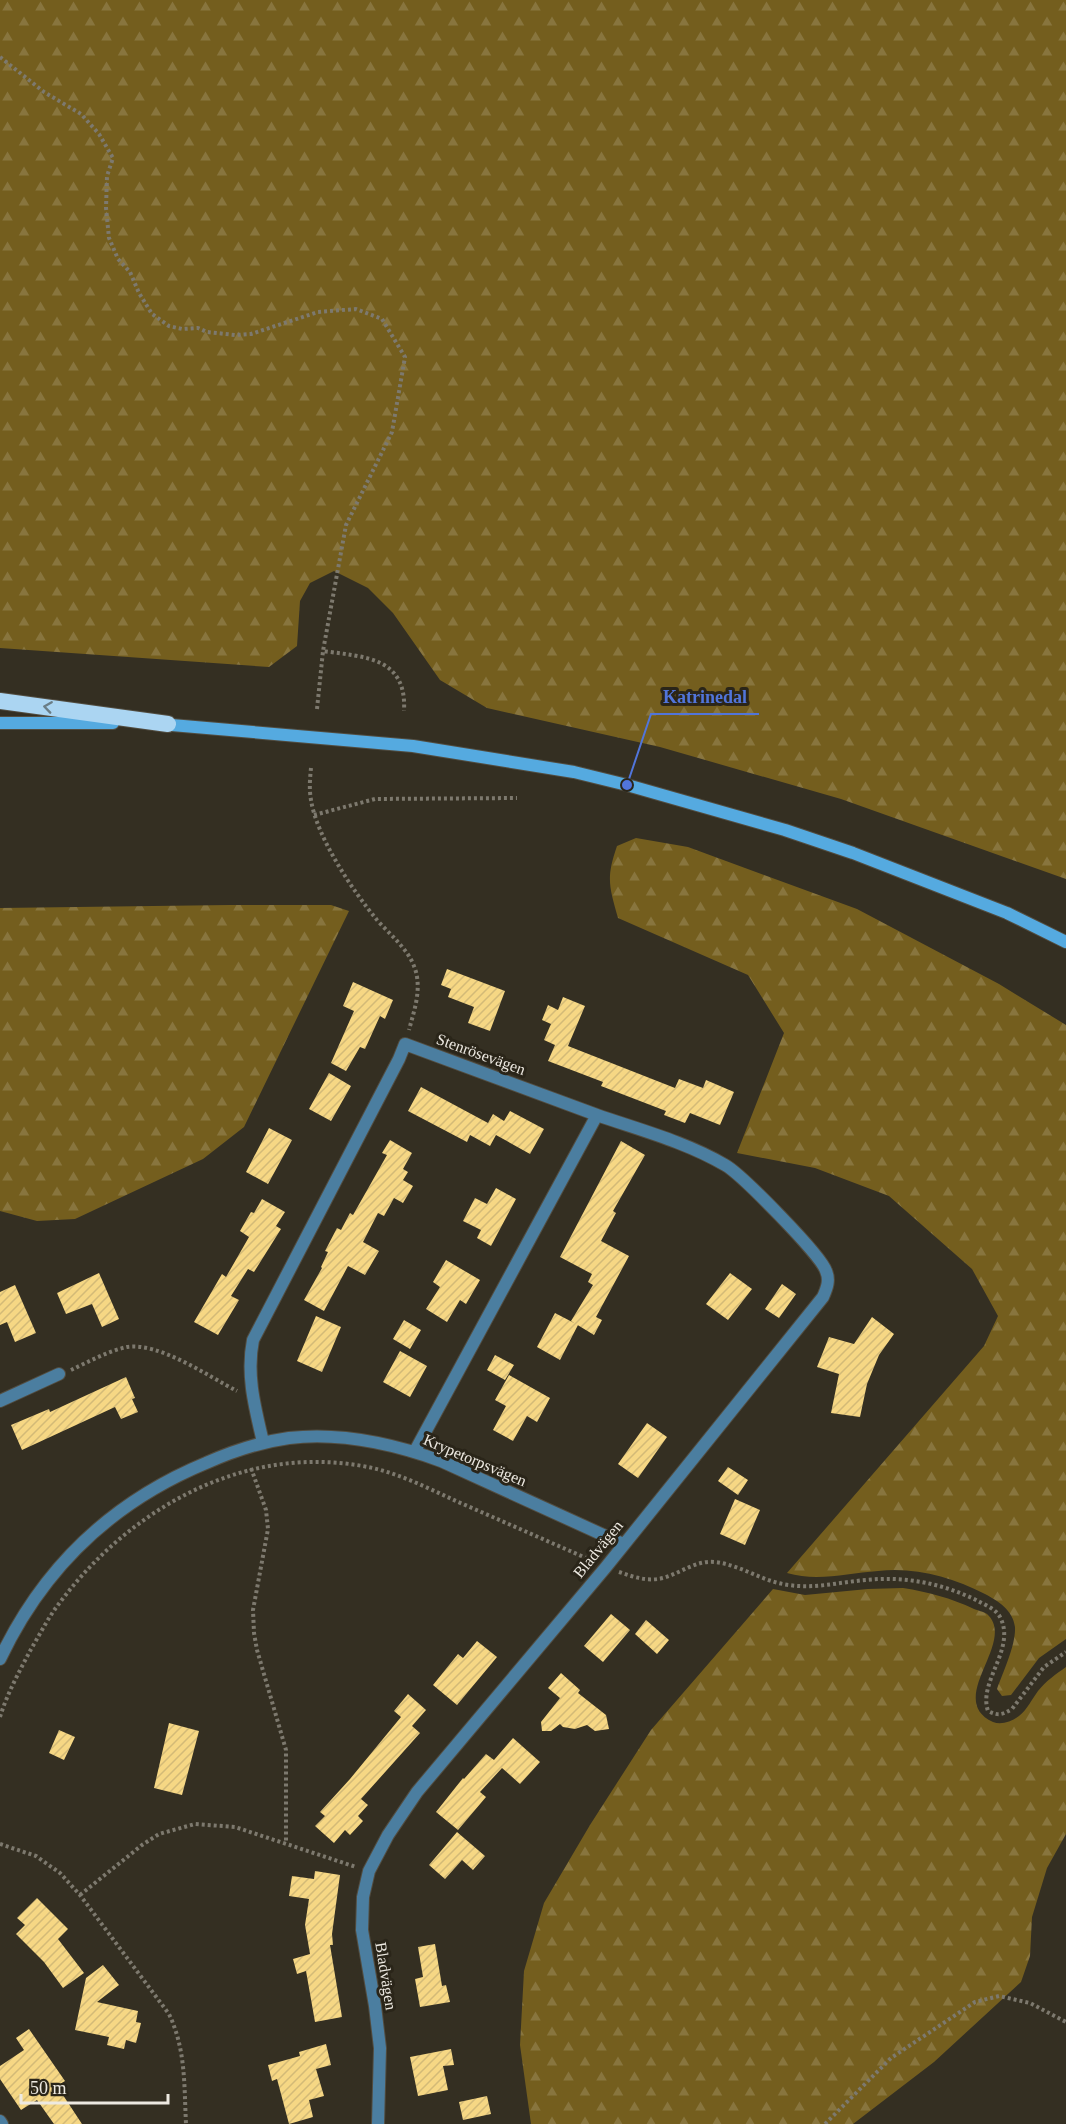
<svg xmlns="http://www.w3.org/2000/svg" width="1066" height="2124" font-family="Georgia,serif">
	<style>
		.forest { fill: url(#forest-firs) }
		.building { fill: url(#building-hatch) }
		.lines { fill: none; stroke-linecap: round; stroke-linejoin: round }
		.minor-casing { stroke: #524d41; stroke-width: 14 }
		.secondary-casing { stroke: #524d41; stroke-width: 14 }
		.trunk-casing { stroke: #524d41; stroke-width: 18 }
		.path { stroke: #7d796e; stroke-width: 4; stroke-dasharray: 3 3; stroke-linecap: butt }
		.minor { stroke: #4b7ea0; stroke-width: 12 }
		.secondary { stroke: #55aae0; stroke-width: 12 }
		.trunk { stroke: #abd5f2; stroke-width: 16 }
		.oneway { stroke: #6a7d86 }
		.labels { text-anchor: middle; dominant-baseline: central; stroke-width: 6; stroke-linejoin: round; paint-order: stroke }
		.street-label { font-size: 16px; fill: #ede9e1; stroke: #2a2519 }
		.leader { fill: none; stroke: #5175da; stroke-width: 2 }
		.callout-dot { fill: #5175da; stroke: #2a2519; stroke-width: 2 }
		.callout-label { font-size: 18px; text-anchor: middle; font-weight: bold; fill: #5175da; stroke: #2a2519; stroke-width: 6; stroke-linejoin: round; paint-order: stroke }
	</style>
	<defs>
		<pattern id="forest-firs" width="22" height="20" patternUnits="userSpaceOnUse" patternTransform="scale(1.5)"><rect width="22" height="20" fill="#745e1e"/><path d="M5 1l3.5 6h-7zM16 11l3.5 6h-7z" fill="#88753e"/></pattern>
		<pattern id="building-hatch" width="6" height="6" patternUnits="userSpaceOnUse" patternTransform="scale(1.5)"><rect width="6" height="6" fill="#f6d784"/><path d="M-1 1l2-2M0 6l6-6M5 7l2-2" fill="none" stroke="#d3ba77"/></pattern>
	</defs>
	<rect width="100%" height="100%" fill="#342f22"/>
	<path class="forest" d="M0 0H1066V879L841 799 660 747 487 708 440 680 393 613 368 588 334 571 310 583 300 601 297 646 269 667 0 648Z
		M636 838 688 847 857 909 999 984 1066 1025V1639L1039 1658 1011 1695 1002 1696 997 1689C1003 1672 1016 1645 1015 1627 1013 1610 998 1601 985 1594 951 1577 916 1567 878 1571 847 1573 818 1582 787 1573L984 1346 998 1316 972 1269 889 1196 815 1168 737 1153 784 1033 748 975 618 918C609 886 606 878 617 846Z
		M230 905H331L349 911 244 1127 203 1159 75 1219 37 1221 0 1211V908Z
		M903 1588C928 1592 951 1598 974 1609 977 1610 984 1612 987 1614 1018 1642 944 1699 993 1722 1001 1725 1011 1722 1019 1716 1027 1710 1032 1699 1038 1691 1046 1681 1056 1674 1066 1667V1834L1047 1868 1032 1917 1030 1956 1021 1982 934 2062 853 2124H531L520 2045 524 1971 544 1903 590 1825 651 1730 773 1589 805 1595 868 1589Z"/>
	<path class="building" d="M447 969 505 991 490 1031 468 1023 474 1007 448 997 451 989 441 985Z
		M353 982 393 1000 385 1019 380 1016 365 1049 360 1047 346 1071 331 1063 354 1011 343 1006Z
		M563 997 585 1006 568 1046 675 1088 679 1079 703 1088 706 1080 734 1092 720 1125 690 1113 685 1123 664 1115 666 1111 601 1086 603 1082 548 1061 555 1045 544 1040 551 1024 542 1020 548 1005 558 1010Z
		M329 1073 351 1086 331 1121 309 1109Z
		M421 1087 488 1123 493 1114 504 1121 510 1111 544 1129 530 1154 496 1135 490 1146 470 1135 467 1142 408 1111Z
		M269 1128 292 1140 268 1184 246 1172Z
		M390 1140 412 1153 403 1169 408 1172 403 1180 413 1186 403 1203 394 1198 384 1216 378 1213 363 1242 379 1251 365 1275 348 1266 324 1311 304 1300 322 1268 321 1267 328 1252 325 1251 337 1228 341 1230 350 1213 353 1215 387 1155 382 1153Z
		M621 1141 645 1155 613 1211 616 1213 601 1241 629 1256 596 1317 602 1320 594 1335 571 1321 593 1285 588 1282 592 1274 560 1257Z
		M496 1188 516 1199 491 1246 477 1238 481 1230 463 1221 475 1198 487 1204Z
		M262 1199 285 1212 276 1226 281 1229 254 1272 248 1269 231 1296 239 1300 218 1335 194 1322 222 1274 226 1277 249 1237 240 1231 251 1212 254 1213Z
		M446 1260 480 1280 466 1304 460 1300 447 1322 426 1309 440 1287 433 1282Z
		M99 1273 119 1319 102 1327 92 1304 66 1314 57 1293Z
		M730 1273 752 1289 728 1320 706 1304Z
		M782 1284 796 1294 779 1318 765 1309Z
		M15 1285 36 1333 15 1342 7 1322 0 1325V1292Z
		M555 1313 578 1325 560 1360 537 1347Z
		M316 1316 341 1327 322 1372 297 1361Z
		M872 1317 894 1334 879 1355 867 1384 860 1417 831 1413 839 1374 817 1367 829 1337 854 1344Z
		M404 1320 421 1330 410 1349 393 1339Z
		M400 1351 427 1366 410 1397 383 1382Z
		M495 1355 514 1365 505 1380 487 1370Z
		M509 1375 550 1398 537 1422 527 1416 513 1441 493 1430 506 1406 495 1400Z
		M126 1377 135 1398 132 1399 138 1412 121 1419 115 1407 22 1450 11 1425 49 1409 50 1412Z
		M647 1423 667 1437 638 1478 618 1464Z
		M728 1467 748 1480 738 1495 718 1481Z
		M735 1499 760 1510 745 1545 720 1534Z
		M611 1614 630 1630 603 1662 584 1646Z
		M646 1620 669 1640 657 1654 635 1634Z
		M477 1641 497 1657 457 1705 433 1685 458 1654 463 1658Z
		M561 1673 580 1690 578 1693 606 1715 609 1729 595 1731 587 1725 575 1729 563 1727 560 1724 551 1731H542L541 1722 560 1698 548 1688Z
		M408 1694 426 1710 412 1726 420 1733 361 1799 368 1805 358 1816 363 1821 350 1835 345 1830 334 1843 315 1826 325 1816 320 1812 350 1779 401 1717 394 1711Z
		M169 1723 199 1731 182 1795 154 1788Z
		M59 1730 75 1737 64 1760 49 1753Z
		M513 1738 540 1762 520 1784 502 1768 480 1792 486 1797 458 1830 436 1812 463 1778 464 1779 486 1754 494 1760Z
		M457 1832 485 1856 473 1870 462 1860 445 1879 429 1865Z
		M315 1871 340 1875 332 1934 333 1945H330L342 2017 315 2022 306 1971 297 1974 293 1959 310 1954 305 1925 309 1899 289 1896 292 1876 314 1879Z
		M37 1898 68 1929 58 1939 84 1973 63 1988 44 1962 16 1934 25 1925 17 1918Z
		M435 1944 442 1986 446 1985 450 2002 420 2007 415 1979 423 1977 418 1947Z
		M103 1965 119 1985 97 2002 138 2011 136 2022 141 2023 136 2043 126 2040 124 2049 107 2045 109 2037 75 2030 86 1978Z
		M29 2029 65 2081 57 2086 82 2124H54L37 2100 21 2110 0 2079V2066L24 2050 16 2038Z
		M326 2044 331 2065 316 2069 324 2096 309 2100 313 2117 289 2124 277 2079 272 2081 268 2065 300 2056 299 2052Z
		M451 2049 454 2065 443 2066 448 2090 418 2096 410 2057Z
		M487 2096 491 2114 463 2120 459 2102Z"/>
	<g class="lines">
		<g class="minor-casing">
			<path id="minor" d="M0 1401 59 1374
				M263 1442C255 1408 246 1375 253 1340L399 1059 405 1044 597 1115 415 1451
				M0 1659C44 1566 112 1502 206 1463 233 1451 260 1442 289 1438 339 1432 394 1444 441 1461L623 1544
				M0 2121 2 2124
				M378 2124 380 2048 375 2006 362 1930 363 1897 369 1871 388 1835 417 1792 606 1567 823 1297C827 1288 830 1280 826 1271 821 1255 741 1174 725 1165 686 1142 640 1130 597 1115"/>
		</g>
		<g class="secondary-casing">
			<path id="secondary" d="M0 723H113
				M160 724 413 746 574 772 627 785 785 830 853 853 1007 913 1066 942"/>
		</g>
		<g class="trunk-casing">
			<path id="trunk" d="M0 701 168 724"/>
		</g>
		<path class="path" d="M0 57 44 92 81 114 99 134 113 158 107 176 106 208 109 238 118 259 130 272 139 293 152 314 169 326 182 329 198 328 207 332 235 335 251 334 318 312 356 309 382 319 405 357 392 432 346 525 323 651
			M317 709 323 651C365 657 407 657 404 711
			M311 768C310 778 309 789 311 800 317 838 353 891 377 920 392 937 410 950 416 972 421 992 414 1011 409 1030
			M314 815 375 799 517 798
			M71 1370C88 1362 108 1351 127 1347 159 1342 208 1376 237 1391
			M251 1468 266 1510 268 1529 253 1610 254 1633 257 1650 286 1750V1843
			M619 1572C634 1577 647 1582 663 1578 681 1573 696 1560 715 1562 741 1565 763 1582 789 1585 815 1589 840 1582 866 1580 904 1576 941 1583 976 1600 985 1605 997 1609 1001 1619 1015 1650 978 1682 988 1711 998 1716 1002 1715 1012 1709L1044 1667 1066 1652
			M0 1717C7 1694 19 1672 30 1651 40 1634 49 1616 61 1601 133 1506 247 1443 368 1467 398 1473 428 1488 456 1501 502 1521 547 1541 593 1561
			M0 1844 36 1856 60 1873 80 1895 169 2014C186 2050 184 2085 186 2124
			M80 1895 142 1845 159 1834 195 1824 235 1827 356 1867
			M825 2124 891 2058 975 2002 999 1996 1030 2003 1066 2022"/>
		<use href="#minor" class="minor"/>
		<use href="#secondary" class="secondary"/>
		<use href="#trunk" class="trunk"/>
	</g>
	<defs><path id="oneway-chevron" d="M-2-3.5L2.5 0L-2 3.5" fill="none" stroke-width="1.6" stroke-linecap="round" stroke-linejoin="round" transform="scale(1.5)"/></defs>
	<use class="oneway" href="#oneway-chevron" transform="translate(48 707) rotate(-172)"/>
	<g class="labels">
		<g class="street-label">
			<text transform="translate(481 1054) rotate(20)">Stenrösevägen</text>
			<text transform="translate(475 1460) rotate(23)">Krypetorpsvägen</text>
			<text transform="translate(598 1549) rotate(-51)">Bladvägen</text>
			<text transform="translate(386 1976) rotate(81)">Bladvägen</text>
		</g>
	</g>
	<path class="leader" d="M627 785L651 714H759"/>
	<circle class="callout-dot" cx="627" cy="785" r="6"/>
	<g class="callout-label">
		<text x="705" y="703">Katrinedal</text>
	</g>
	<path d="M21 2094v9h147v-9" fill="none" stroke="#ede9e1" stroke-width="3"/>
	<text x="30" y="2094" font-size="18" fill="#ede9e1" stroke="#2a2519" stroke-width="4.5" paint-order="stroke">50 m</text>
</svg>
